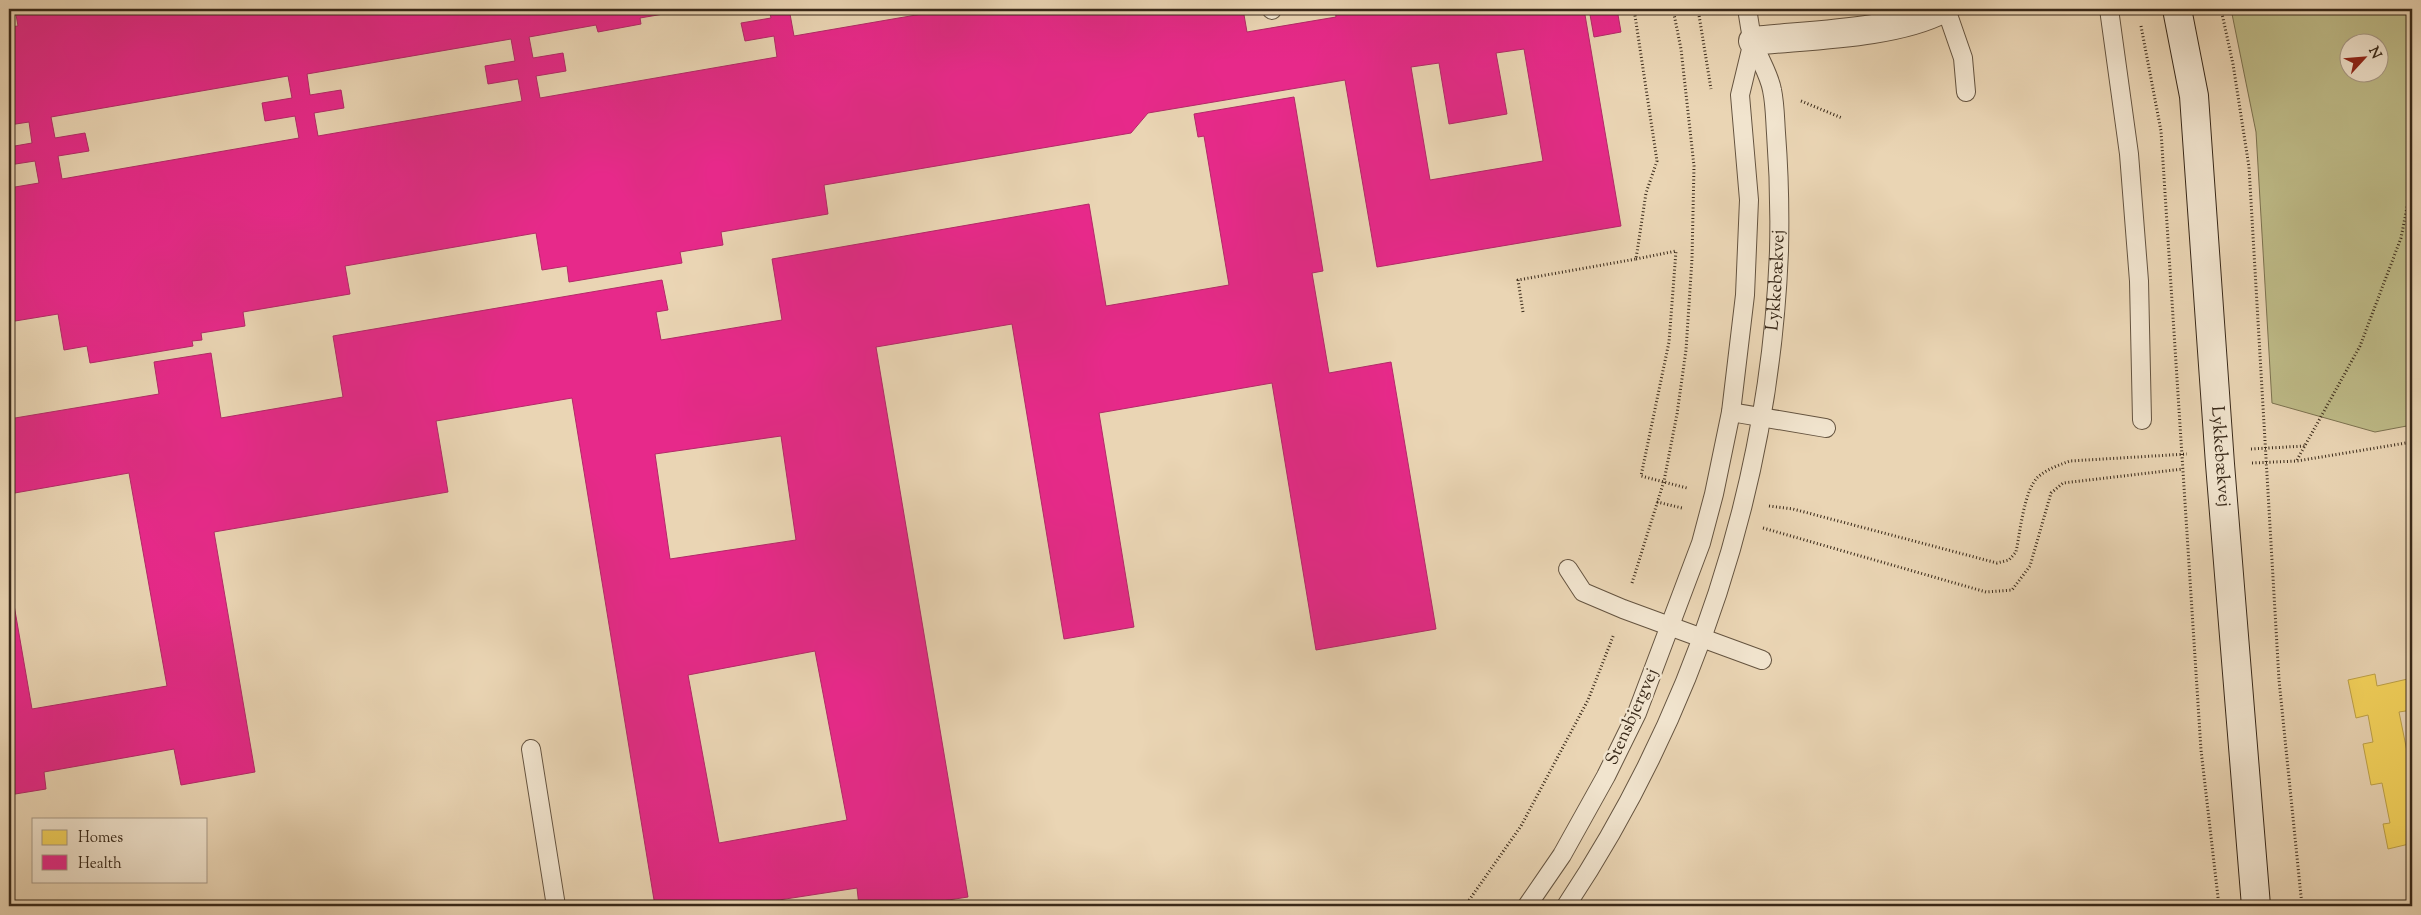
<svg xmlns="http://www.w3.org/2000/svg" width="2421" height="915" font-family="'Sorts Mill Goudy',serif">
	<style>
		.green { fill: #bebb88; stroke: #7c7250; fill-rule: evenodd }
		.homes { fill: #f6d55c; stroke: #bda148 }
		.health { fill: #e7298a; stroke: #b32968; fill-rule: evenodd }
		.lines { fill: none; stroke-linecap: round; stroke-linejoin: round }
		.lane-casing { stroke: #655440; stroke-width: 20 }
		.street-casing { stroke: #655440; stroke-width: 30 }
		.secondary-casing { stroke: #392919; stroke-width: 30 }
		.path { stroke: #392919; stroke-width: 3; stroke-dasharray: 1 2.5; stroke-linecap: butt }
		.lane { stroke: #f1e4ce; stroke-width: 18 }
		.street { stroke: #f1e4ce; stroke-width: 28 }
		.secondary { stroke: #f1e4ce; stroke-width: 28 }
		.labels { text-anchor: middle; dominant-baseline: central; stroke-width: 5; stroke-linejoin: round; paint-order: stroke }
		.street-label { font-size: 18px; fill: #392919; stroke: #f1e4ce }
	</style>
	<rect width="100%" height="100%" fill="#ead5b4"/>
	<filter id="stains"><feTurbulence type="fractalNoise" baseFrequency=".004" numOctaves="4"/><feColorMatrix values="0 0 0 0 .2 0 0 0 0 .09 0 0 0 0 .02 0 0 0 .5 -.17"/></filter>
	<radialGradient id="worn" r=".72"><stop offset=".6" stop-color="#630" stop-opacity="0"/><stop offset="1" stop-color="#630" stop-opacity=".3"/></radialGradient>
	<path class="green" d="M2231 9H2412V425L2375 432 2272 403 2256 132ZM2348 42H2378V72H2348Z"/>
	<path class="homes" d="M2375 674 2377 686 2412 678V710L2399 712 2412 776V857L2409 844 2388 849 2383 824 2390 823 2382 783 2371 785 2363 744 2373 742 2368 715 2356 718 2348 680Z"/>
	<path class="health" d="M15 9H693L640 18 641 24 598 32 596 25 529 37 533 58 563 53 566 71 536 76 540 98 777 57 774 36 745 41 741 23 771 18 769 9H820L790 14 794 36 951 9H1243L1247 32 1336 17 1335 9H1584L1621 226 1377 267 1345 80 1148 113 1131 133 824 185 828 214 721 232 723 245 680 252 682 263 569 282 567 266 542 270 536 233 345 266 350 294 243 312 245 326 201 333 202 340 192 341 193 346 90 363 87 346 64 350 58 314 9 322V188L39 183 35 161 9 165V147L32 143 29 122 9 125V27L18 26ZM511 39 515 61 485 66 488 84 518 79 522 101 318 136 314 113 344 108 341 90 310 95 307 74ZM1524 49 1543 161 1430 180 1411 67 1439 63 1449 124 1507 114 1496 53ZM288 76 292 98 262 103 265 121 295 116 299 138 62 179 58 156 89 151 85 133 55 138 51 117Z
		M1589 9H1617L1621 32 1594 37Z
		M1294 97 1323 271 1312 273 1329 373 1391 362 1436 629 1316 650 1272 383 1099 413 1134 627 1064 639 1012 324 876 347 968 897 909 906H859L857 888 740 906H655L572 398 436 421 448 492 214 532 255 772 181 785 174 749 44 772 46 789 9 795V576L32 709 167 686 129 473 9 494V419L159 394 154 362 211 353 221 418 343 397 333 336 662 280 668 310 656 312 661 340 782 320 772 259 1089 204 1106 306 1229 285 1204 136 1198 137 1194 114ZM781 436 796 540 670 559 655 454ZM815 651 847 820 719 843 688 675Z"/>
	<g class="lines">
		<g class="lane-casing">
			<g id="lane">
				<path d="M1271 9 1272 10"/>
				<path d="M1946 9 1963 58 1966 92"/>
				<path d="M2109 9 2129 154 2139 281 2142 420"/>
				<path d="M1731 412 1826 428"/>
				<path d="M1568 569 1583 592 1623 609 1762 660"/>
				<path d="M531 749 556 906"/>
				<path d="M1527 906 1562 855 1606 776 1637 713 1701 543 1714 494 1731 412 1745 295 1749 200 1740 95 1753 41"/>
				<path id="s1" d="M1566 906C1695 712 1770 484 1779 251 1780 211 1779 172 1776 133 1775 119 1775 104 1772 90 1769 73 1758 58 1753 41 1750 31 1749 19 1747 9"/>
			</g>
		</g>
		<g class="street-casing">
			<path id="street" d="M1753 41C1809 35 1894 34 1942 9"/>
		</g>
		<g class="secondary-casing">
			<g id="secondary">
				<path id="s2" d="M2177 9 2194 96 2220 464 2256 906"/>
			</g>
		</g>
		<path class="path" d="M1698 9 1711 89
			M2221 9 2233 64 2249 167 2279 680 2302 906
			M2141 26 2161 131 2201 750 2219 906
			M1801 101 1842 118
			M1636 259 1676 251 1669 342 1641 476 1687 488
			M1523 312 1518 280 1636 259 1646 193 1657 161 1634 9
			M2251 449 2305 446
			M2297 460 2360 346 2401 238 2412 182
			M2252 463 2297 461 2412 442
			M1657 502 1682 508
			M1769 506 1793 509 1997 563 2009 560 2016 552C2020 533 2024 490 2038 477 2047 469 2059 465 2070 461L2187 454
			M1763 528 1986 592 2012 590 2030 566 2051 493 2063 483 2183 469
			M1632 583 1664 481 1677 414 1686 350 1692 259 1694 166 1681 49 1673 9
			M1465 906 1521 826 1588 700 1614 634"/>
		<use href="#lane" class="lane"/>
		<use href="#street" class="street"/>
		<use href="#secondary" class="secondary"/>
	</g>
	<g class="labels">
		<g class="street-label">
			<text stroke="none"><textPath href="#s1" startOffset="668">Lykkebækvej</textPath></text>
			<text stroke="none"><textPath href="#s2" startOffset="450">Lykkebækvej</textPath></text>
			<text transform="translate(1633 717) rotate(-66)">Stensbjergvej</text>
		</g>
	</g>
	<rect width="2421" height="915" fill="none" stroke="#ead5b4" stroke-width="30"/>
	<rect x="10" y="10" width="2401" height="895" fill="none" stroke="#392919" stroke-width="2.5"/>
	<rect x="15" y="15" width="2391" height="885" fill="none" stroke="#392919"/>
	<rect x="32" y="818" width="175" height="65" fill="#f1e4ce" stroke="#a79986"/>
	<rect x="42" y="830" width="25" height="15" fill="#f6d55c" stroke="#a79986"/>
	<text x="78" y="842" font-size="15" fill="#392919">Homes</text>
	<rect x="42" y="855" width="25" height="15" fill="#e7298a" stroke="#a79986"/>
	<text x="78" y="868" font-size="15" fill="#392919">Health</text>
	<g transform="translate(2364 58) rotate(64)"><circle r="24" fill="#f1e4ce" stroke="#a79986"/>
	<path d="M0-4L9 19L0 12L-9 19Z" fill="#8f2418"/>
	<text y="-8" font-size="14" font-weight="bold" text-anchor="middle" fill="#392919">N</text>
	</g>
	<rect width="100%" height="100%" filter="url(#stains)"/>
	<rect width="100%" height="100%" fill="url(#worn)"/>
</svg>
